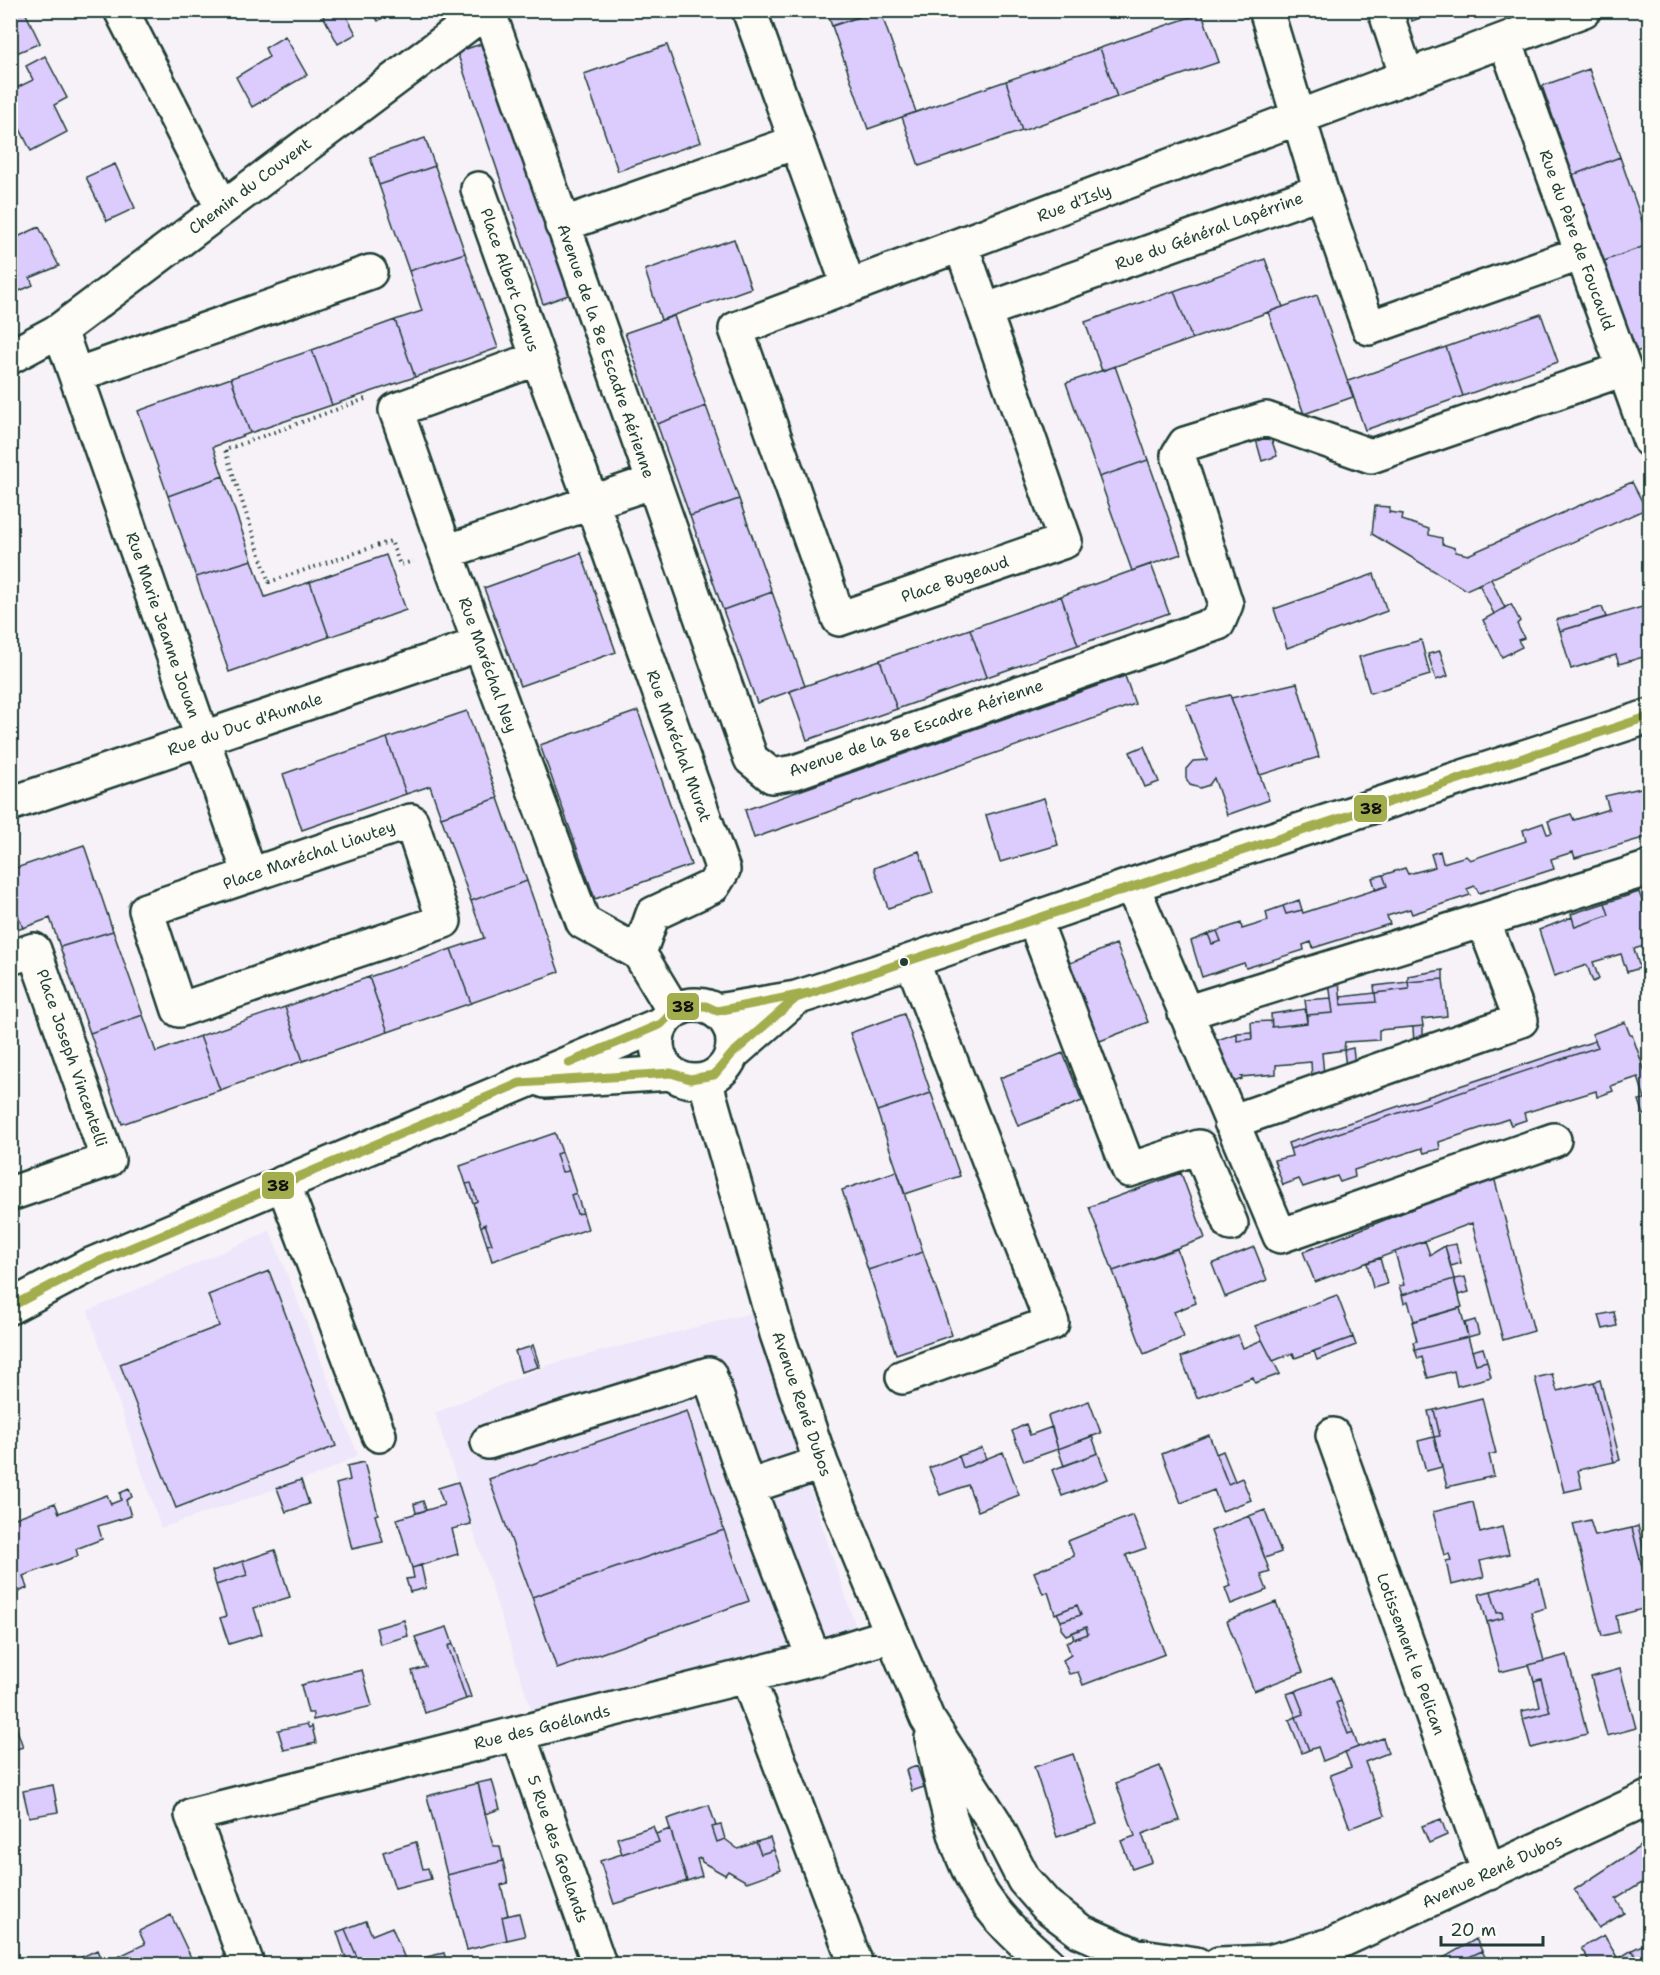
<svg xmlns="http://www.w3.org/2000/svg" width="1660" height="1975" font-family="'Shantell Sans',sans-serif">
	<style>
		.built { fill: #eee6fa }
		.building { fill: #dccbfd; stroke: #1f3d34; stroke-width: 1.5 }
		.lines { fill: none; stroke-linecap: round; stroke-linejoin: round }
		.minor-casing { stroke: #1f3d34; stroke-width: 38 }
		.major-casing { stroke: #1f3d34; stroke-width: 38 }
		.path { stroke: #1f3d34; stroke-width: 4; stroke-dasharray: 1.5 4.5; stroke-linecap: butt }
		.minor { stroke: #fdfcf7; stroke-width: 33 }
		.major { stroke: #fdfcf7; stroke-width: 33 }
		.bus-1-casing { stroke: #fdfcf7; stroke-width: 14 }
		.bus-1 { stroke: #a2ad4e; stroke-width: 9 }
		.bus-dot { fill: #1f3d34; stroke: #fdfcf7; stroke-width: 2 }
		.labels { text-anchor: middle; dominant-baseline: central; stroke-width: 4.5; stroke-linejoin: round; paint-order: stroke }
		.street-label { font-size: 16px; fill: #1f3d34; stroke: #fdfcf7 }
		.line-badge { stroke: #fdfcf7; stroke-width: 2 }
		.pale-badge-label { font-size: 16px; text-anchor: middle; font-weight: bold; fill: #111 }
	</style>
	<rect width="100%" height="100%" fill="#f6f2f8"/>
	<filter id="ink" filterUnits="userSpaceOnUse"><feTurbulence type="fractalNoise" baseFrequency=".0167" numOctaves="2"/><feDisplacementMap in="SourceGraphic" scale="12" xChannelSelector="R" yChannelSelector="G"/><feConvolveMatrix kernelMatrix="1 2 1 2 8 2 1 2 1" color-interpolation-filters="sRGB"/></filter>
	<g filter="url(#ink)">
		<path class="built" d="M270 1231 358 1455 325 1472 161 1528 88 1311Z
			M751 1313 857 1630 533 1715 435 1413 548 1365Z"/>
		<path class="building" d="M10 10H24L40 43 12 55Z
			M320 10H343L356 34 338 44Z
			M371 10H394L378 21Z
			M826 10H878L832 26Z
			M880 10 916 112 868 129 832 26Z
			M1186 10H1208L1188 17Z
			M1409 10H1441L1412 21Z
			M1202 13 1219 62 1117 97 1100 48Z
			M285 36 307 75 252 107 236 77 269 57 265 48Z
			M484 43 571 294 543 304 457 52Z
			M667 45 701 142 618 171 584 74Z
			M1100 48 1117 97 1022 131 1006 81Z
			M45 56 67 98 54 105 67 132 31 151 10 109V91L33 80 26 66Z
			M1589 69 1620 157 1573 175 1542 86Z
			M1006 81 1022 131 919 166 902 117Z
			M425 138 435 166 379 185 370 157Z
			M1620 157 1650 244 1604 261 1573 175Z
			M115 164 135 208 107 221 86 177Z
			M435 166 465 253 409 271 379 185Z
			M39 227 59 266 30 278 33 285 10 295 11 240Z
			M734 239 751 288 661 320 645 270Z
			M1650 244V347L1636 352 1604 261Z
			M465 253 498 348 415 377 395 320 422 311 409 271Z
			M1265 259 1283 307 1192 339 1174 291Z
			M1174 291 1192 339 1102 371 1085 322Z
			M1317 295 1353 397 1304 414 1268 312Z
			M1541 314 1558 362 1463 396 1446 347Z
			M674 316 706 406 657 424 625 333Z
			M395 320 415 377 332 405 312 350Z
			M1446 347 1463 396 1365 430 1348 381Z
			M312 350 332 405 250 433 231 378Z
			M1115 366 1148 460 1099 477 1066 383Z
			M231 378 250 433 213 447 223 476 168 496 138 411Z
			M706 406 739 499 690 516 657 424Z
			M1269 432 1277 456 1262 461 1255 436Z
			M1148 460 1181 554 1132 571 1099 477Z
			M223 476 252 560 196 577 168 496Z
			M1632 482 1646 509 1466 590 1372 534 1375 506 1390 507 1389 512 1403 514 1402 520 1429 529V535L1442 538V544L1455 548 1456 552 1468 555Z
			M739 499 772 592 723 610 690 516Z
			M581 553 616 652 520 686 484 588Z
			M386 555 406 610 329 637 310 582Z
			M252 560 265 597 310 582 329 637 229 672 196 577Z
			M1151 564 1169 613 1078 645 1061 596Z
			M1374 574 1387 611 1287 648 1274 609Z
			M1491 579 1505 608 1494 614 1479 584Z
			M772 592 805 686 757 703 723 610Z
			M1061 596 1078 645 987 677 970 629Z
			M1511 604 1520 621 1517 624 1524 638 1518 640 1522 647 1502 657 1483 620Z
			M1649 605 1650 655 1619 664 1616 655 1571 669 1560 631Z
			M1602 607 1606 617 1560 631 1556 620Z
			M970 629 987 677 897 709 880 660Z
			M1421 640 1430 675 1370 693 1359 657Z
			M1440 651 1448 676 1436 680 1428 654Z
			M880 660 897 709 807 740 790 691Z
			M1125 676 1135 704 754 838 745 810Z
			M1297 683 1319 757 1260 775 1231 698Z
			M1230 695 1269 800 1227 815 1214 778 1209 785 1200 788 1190 785 1186 778V769L1193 761 1207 760 1186 705Z
			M467 711 498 798 441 817 430 786 406 794 387 738Z
			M638 711 691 865 595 899 540 745Z
			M387 738 406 794 302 830 283 774Z
			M1144 746 1159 782 1145 787 1130 752Z
			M1650 786V836L1575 858 1573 852 1551 859 1554 869 1479 893 1475 886 1467 889 1470 895 1412 914 1410 909 1387 916 1390 924 1313 948 1311 942 1303 945 1304 950 1246 968 1244 963 1202 977 1191 941 1208 934 1212 944 1221 941 1217 931 1241 923 1242 929 1268 921 1266 912 1283 906 1286 914 1302 910 1303 913 1387 886 1383 875 1405 868 1408 874 1435 867 1431 854 1440 851 1443 863 1466 856 1470 860 1526 841 1523 830 1543 823 1547 834 1552 833 1548 821 1571 814 1574 820 1609 809 1605 796Z
			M498 798 527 881 471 901 441 817Z
			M1044 798 1058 845 1000 862 986 815Z
			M84 845 113 931 60 947 50 918 23 928 10 893V870Z
			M919 851 933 893 888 908 874 868Z
			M1383 875 1387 886 1376 890 1372 878Z
			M527 881 559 972 471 1003 451 949 484 938 471 901Z
			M1639 892 1645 910 1650 909V944L1634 949 1640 968 1627 972 1621 954 1593 962 1599 979 1593 982 1587 965 1554 976 1539 930 1572 917 1575 927 1609 915 1605 903Z
			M10 893 23 928 10 932Z
			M1299 900 1302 910 1286 914 1283 906Z
			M1605 903 1609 915 1575 927 1571 914Z
			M113 931 143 1015 90 1033 60 947Z
			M1217 931 1221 941 1212 944 1208 934Z
			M1116 944 1148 1022 1100 1041 1068 964Z
			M451 949 471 1003 388 1032 369 977Z
			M1443 970V979L1408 982V976Z
			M369 977 388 1032 303 1061 285 1007Z
			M1443 979 1447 1016 1422 1019 1423 1026 1379 1030V1040L1345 1042 1344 1050 1322 1053 1324 1075 1312 1079 1311 1062 1276 1065V1074L1241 1077 1242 1079 1231 1083 1215 1041 1237 1033V1041L1252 1039 1251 1022 1271 1021 1272 1027 1307 1023V1015L1333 1013 1329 982 1339 980 1341 1005 1376 1002 1375 993 1409 989 1408 982Z
			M1408 982 1409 989 1375 993 1374 986Z
			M1375 993 1376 1002 1341 1005V997Z
			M1331 998 1333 1013 1307 1015 1305 1000Z
			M285 1007 303 1061 220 1090 200 1036Z
			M1305 1009 1307 1023 1272 1027 1271 1014Z
			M904 1014 931 1093 877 1111 850 1033Z
			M143 1015 156 1052 200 1036 220 1090 122 1124 90 1033Z
			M1625 1022 1630 1035H1632L1646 1074 1650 1073V1113L1644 1115 1639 1100 1645 1099 1638 1077 1611 1086 1613 1091 1597 1097 1596 1091 1524 1113 1526 1120 1511 1125 1508 1119 1439 1142 1440 1149 1424 1153 1422 1148 1354 1170 1355 1177 1340 1182 1337 1176 1303 1187 1299 1179 1283 1185 1274 1160 1292 1156 1290 1149 1598 1047 1592 1034Z
			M1423 1026V1042L1414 1045 1413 1027Z
			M1251 1032 1252 1039 1237 1041V1033Z
			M1595 1041 1598 1047 1290 1149 1288 1143Z
			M1353 1048 1355 1066 1346 1068 1344 1050Z
			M1063 1053 1082 1101 1018 1126 1000 1078Z
			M931 1093 960 1176 905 1194 877 1111Z
			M555 1133 562 1152 556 1154 562 1172 569 1171 576 1193 571 1195 577 1214 583 1213 588 1229 492 1261 487 1245 492 1244 485 1224 481 1227 473 1203 477 1201 471 1183 466 1184 460 1166Z
			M562 1152 569 1171 562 1172 556 1154Z
			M897 1171 923 1252 868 1270 842 1190Z
			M1181 1173 1205 1238 1113 1271 1089 1207Z
			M1494 1177 1534 1331 1503 1340 1472 1223 1315 1282 1303 1252Z
			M471 1183 477 1201 473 1203 466 1184Z
			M576 1193 583 1213 577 1214 571 1195Z
			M485 1224 492 1244 487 1245 481 1227Z
			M1425 1241 1430 1255 1445 1246 1454 1279 1402 1295 1399 1286 1404 1285 1395 1252Z
			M1456 1244 1461 1263 1451 1266 1445 1246Z
			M1254 1247 1267 1280 1225 1297 1212 1264Z
			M1177 1249 1196 1303 1174 1312 1184 1337 1144 1354 1113 1271Z
			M923 1252 952 1335 896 1354 868 1270Z
			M1380 1258 1387 1284 1373 1288 1367 1263Z
			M269 1271 336 1446 176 1508 120 1364 219 1326 208 1295Z
			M1465 1277 1469 1292 1458 1295 1454 1279Z
			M1454 1279 1462 1307 1414 1321 1408 1301 1404 1303 1402 1295Z
			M1337 1295 1353 1337 1295 1358 1293 1353 1273 1361 1255 1326Z
			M1460 1308 1468 1337 1415 1350 1413 1342 1417 1341 1412 1322Z
			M1614 1312 1617 1326 1603 1329 1599 1315Z
			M1475 1320 1479 1334 1468 1337 1465 1323Z
			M1238 1335 1243 1348 1262 1340 1280 1374 1255 1383 1253 1377 1197 1398 1181 1357Z
			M1353 1337 1356 1345 1317 1360 1314 1351Z
			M1468 1337 1476 1364 1487 1361 1491 1377 1457 1386 1454 1371 1428 1378 1422 1357 1418 1359 1415 1350Z
			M533 1345 540 1367H538L530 1347Z
			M530 1347 538 1367 521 1372 515 1351Z
			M1483 1348 1487 1361 1476 1364 1472 1351Z
			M1552 1374 1557 1391 1594 1382 1614 1462 1578 1470 1582 1488 1564 1492 1535 1378Z
			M1600 1380 1620 1460 1614 1462 1594 1382Z
			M1482 1398 1496 1453 1489 1455 1494 1476 1447 1487 1434 1437 1440 1436 1434 1410Z
			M1089 1401 1101 1433 1058 1449 1048 1416Z
			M1434 1410 1440 1436 1434 1437 1428 1411Z
			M687 1411 724 1530 532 1597 489 1479Z
			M1026 1424 1030 1435 1052 1427 1058 1449 1024 1461 1012 1431Z
			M1209 1435 1228 1484 1242 1478 1251 1500 1222 1511 1214 1490 1181 1503 1162 1454Z
			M1092 1436 1098 1453 1064 1466 1058 1449Z
			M1434 1437 1442 1467 1426 1471 1418 1441Z
			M982 1448 986 1459 963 1468 959 1456Z
			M1223 1451 1235 1481 1228 1484 1216 1454Z
			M1003 1452 1019 1495 978 1511 968 1485 940 1495 929 1468 959 1456 963 1468Z
			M1098 1453 1108 1479 1062 1496 1052 1470Z
			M364 1462 378 1514 375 1515 383 1542 352 1549 336 1484 350 1480 347 1466Z
			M301 1480 309 1504 286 1512 277 1488Z
			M458 1482 471 1524 452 1529 458 1554 412 1568 397 1519 444 1505 438 1488Z
			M129 1489 132 1497 126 1500 131 1516 98 1526 102 1539 76 1549 78 1556 23 1576 27 1588 10 1596V1520L55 1503 59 1513 107 1495 111 1504 121 1500 120 1493Z
			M423 1501 426 1510 416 1513 414 1504Z
			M1473 1502 1480 1533 1502 1527 1509 1554 1480 1561 1484 1577 1451 1585 1446 1561 1451 1560 1449 1554 1444 1555 1433 1512Z
			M1265 1510 1281 1552 1265 1558 1249 1516Z
			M1133 1515 1146 1548 1126 1555 1165 1654 1083 1685 1078 1672 1069 1674 1063 1660 1071 1655 1066 1642 1088 1634 1086 1627 1066 1635 1061 1629V1621L1081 1615 1077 1605 1055 1614 1048 1592 1043 1594 1034 1572 1074 1556 1068 1541Z
			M1249 1516 1270 1572 1261 1575 1267 1590 1231 1604 1225 1588 1231 1586 1211 1531Z
			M1590 1520 1595 1536 1632 1528 1650 1598V1607L1616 1616 1619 1632 1602 1636 1573 1524Z
			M1638 1526 1650 1573V1598L1632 1528Z
			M724 1530 749 1601 557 1669 532 1597Z
			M275 1550 290 1597 254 1608 262 1634 229 1644 220 1618 226 1616 216 1585 247 1575 243 1561Z
			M243 1561 247 1575 216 1585 212 1571Z
			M421 1565 426 1588 410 1592 406 1579 414 1578 412 1568Z
			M1539 1578 1546 1608 1531 1612 1544 1661 1500 1672 1487 1622 1503 1618 1502 1612 1497 1613 1491 1591Z
			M1491 1591 1497 1613 1502 1612 1503 1618 1487 1622 1479 1594Z
			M1276 1602 1303 1672 1254 1691 1227 1621Z
			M1077 1605 1081 1615 1061 1621 1057 1613Z
			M404 1620 408 1636 380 1644 376 1628Z
			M447 1627 453 1644 448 1646 466 1699 425 1713 412 1671 426 1667 415 1637Z
			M1086 1627 1088 1634 1074 1639 1072 1633Z
			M453 1644 471 1697 466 1699 448 1646Z
			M1567 1655 1587 1734 1531 1748 1523 1719 1550 1712 1541 1679 1534 1681 1529 1665Z
			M1620 1669 1636 1728 1607 1736 1591 1677Z
			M362 1670 372 1706 313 1720V1713H308L301 1685Z
			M1332 1677 1341 1701 1336 1703 1348 1734 1353 1732 1358 1747 1323 1761 1318 1747 1309 1750 1296 1717 1304 1714 1295 1691Z
			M1541 1679 1550 1712 1523 1719 1522 1711 1540 1707 1534 1681Z
			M1295 1691 1304 1714 1296 1717 1287 1694Z
			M1341 1701 1353 1732 1348 1734 1336 1703Z
			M1296 1717 1309 1750 1302 1753 1289 1720Z
			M13 1718 23 1747 10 1751V1719Z
			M307 1724 309 1728 312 1726 316 1743 284 1750 278 1730Z
			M1383 1738 1388 1753 1365 1762 1385 1815 1350 1828 1330 1775 1351 1767 1345 1752Z
			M1073 1754 1097 1824 1057 1837 1034 1767Z
			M917 1766 924 1787 912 1791 906 1770Z
			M1160 1766 1180 1820 1142 1834 1152 1862 1132 1869 1121 1841 1135 1836 1116 1783Z
			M492 1780 500 1809 485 1814 478 1783Z
			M478 1783 493 1846H500L503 1861 447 1875 427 1796Z
			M53 1785 58 1812 29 1817 23 1791Z
			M709 1805 716 1826 712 1827 717 1842 725 1839 738 1849 756 1842 761 1854 774 1850 781 1870 747 1882 728 1871 725 1875 702 1862 701 1858 697 1859 702 1876 687 1881 667 1819Z
			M1441 1819 1447 1835 1429 1843 1422 1826Z
			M721 1825 725 1839 717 1842 712 1827Z
			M653 1826 659 1842 622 1854 617 1838Z
			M670 1829 687 1881 614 1904 600 1861 659 1842 656 1834Z
			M770 1838 774 1850 761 1854 756 1842Z
			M1650 1840V1878L1616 1899 1624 1913 1599 1928 1574 1890Z
			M416 1842 423 1869 428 1868 431 1879 395 1888 383 1852Z
			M503 1861 508 1883 501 1885 508 1915 502 1917 507 1940 467 1950 447 1875Z
			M519 1913 525 1936 507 1940 502 1917Z
			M171 1915 194 1964H72L71 1962 97 1950 103 1964 145 1944 139 1931Z
			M366 1921 372 1935 392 1927 407 1964H360L345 1929Z
			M345 1929 360 1964H348L337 1932Z
			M1604 1935 1618 1959 1632 1950 1641 1964H1591L1581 1948Z
			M1476 1939 1482 1951 1454 1964H1439L1438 1961Z
			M1646 1943 1650 1949V1964H1641L1632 1950Z
			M1482 1951 1489 1964H1454Z
			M444 1953 447 1964H425L422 1958Z"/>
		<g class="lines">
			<g class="minor-casing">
				<path id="minor" d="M121 10 222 207
					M488 10 751 759 772 776 795 772 1218 623 1226 604 1178 455 1185 444 1266 419 1371 456 1624 369
					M749 10 849 287
					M1266 10 1321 191 1369 328 1582 253
					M1385 10 1407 77
					M1505 40 1650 441
					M562 225 796 142
					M961 245 1065 541 839 619 736 329 1584 10
					M984 311 1321 191
					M60 330 250 875
					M10 357 60 330 487 10
					M538 358 592 503 723 870 713 886 653 914 639 953
					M76 375 370 272
					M446 552 396 410 538 358 478 189
					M10 804 480 644
					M411 821 444 921 179 1010 146 910Z
					M1132 885 1280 1236 1554 1140
					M1034 919 1129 1170 1199 1147 1231 1224
					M639 953 583 922 446 552 651 482
					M639 953 674 1011
					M10 958 34 950 108 1160 10 1194
					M1185 1013 1650 868
					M705 1080 777 1334 821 1463 927 1718 995 1823 1024 1880 1047 1906 1080 1931 1135 1955 1196 1964
					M1231 1122 1521 1020 1483 920
					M283 1183 379 1435
					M903 1377 1052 1323 912 961
					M1333 1435 1489 1873
					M488 1442 709 1374 748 1487 821 1463
					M748 1487 814 1659
					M747 1676 856 1964
					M518 1733 599 1964
					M932 1738C943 1788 952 1841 977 1886 994 1917 1023 1942 1048 1964
					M247 1964 192 1815 814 1659 891 1635
					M1219 1964 1270 1962 1334 1944 1650 1797"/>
			</g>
			<g class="major-casing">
				<path id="major" d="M657 1043a38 38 0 1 1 76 0a38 38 0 1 1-76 0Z
					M717 1011 796 998 905 963 1132 885 1650 716
					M732 1054 796 998
					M545 1081 671 1073
					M10 1307 86 1267 661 1024"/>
			</g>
			<path class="path" d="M365 399 225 450 269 582 391 541 400 565 413 561"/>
			<use href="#minor" class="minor"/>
			<use href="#major" class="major"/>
			<g class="bus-1-casing">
				<path id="bus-1" d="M569 1063 661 1024 674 1011 684 1006H706L717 1011 809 993
					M10 1307 86 1267 520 1083 671 1073 690 1079 714 1075 732 1054 796 998 1650 716"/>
			</g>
			<use href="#bus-1" class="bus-1"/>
		</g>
	</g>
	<circle class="bus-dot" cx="904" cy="962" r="5"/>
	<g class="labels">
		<g class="street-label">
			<text transform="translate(250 186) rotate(-37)">Chemin du Couvent</text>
			<text transform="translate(1074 203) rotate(-21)">Rue d'Isly</text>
			<text transform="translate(1209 231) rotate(-20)">Rue du Général Lapérrine</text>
			<text transform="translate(1577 240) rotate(70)">Rue du Père de Foucauld</text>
			<text transform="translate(510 280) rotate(71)">Place Albert Camus</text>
			<text transform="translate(606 351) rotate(71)">Avenue de la 8e Escadre Aérienne</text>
			<text transform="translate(955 579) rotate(-19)">Place Bugeaud</text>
			<text transform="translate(163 625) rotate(71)">Rue Marie Jeanne Jouan</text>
			<text transform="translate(488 665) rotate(70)">Rue Maréchal Ney</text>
			<text transform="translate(245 724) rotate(-19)">Rue du Duc d'Aumale</text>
			<text transform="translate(916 728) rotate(-19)">Avenue de la 8e Escadre Aérienne</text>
			<text transform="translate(679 746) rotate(70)">Rue Maréchal Murat</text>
			<text transform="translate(309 855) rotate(-19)">Place Maréchal Liautey</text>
			<text transform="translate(72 1058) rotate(71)">Place Joseph Vincentelli</text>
			<text transform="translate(802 1404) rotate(71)">Avenue René Dubos</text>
			<text transform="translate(1411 1654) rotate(70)">Lotissement le Pelican</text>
			<text transform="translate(542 1727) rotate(-14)">Rue des Goélands</text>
			<text transform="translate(558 1849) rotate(71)">5 Rue des Goelands</text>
			<text transform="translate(1492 1871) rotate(-25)">Avenue René Dubos</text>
		</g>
	</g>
	<g class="line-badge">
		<rect x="1353" y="794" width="35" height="29" rx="6" fill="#a2ad4e"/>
		<rect x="666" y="992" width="34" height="29" rx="6" fill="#a2ad4e"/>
		<rect x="261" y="1171" width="34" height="29" rx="6" fill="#a2ad4e"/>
	</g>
	<g class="pale-badge-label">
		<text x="1371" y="814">38</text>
		<text x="683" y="1012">38</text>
		<text x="278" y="1191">38</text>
	</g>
	<rect width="1660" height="1975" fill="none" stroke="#fdfcf7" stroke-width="36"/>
	<rect x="18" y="18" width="1624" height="1939" fill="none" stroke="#1f3d34" stroke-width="2" filter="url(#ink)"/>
	<path d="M1441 1936v9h102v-9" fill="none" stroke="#1f3d34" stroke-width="3"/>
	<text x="1450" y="1936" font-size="18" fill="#1f3d34" stroke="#fdfcf7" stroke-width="4.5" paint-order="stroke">20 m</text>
</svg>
